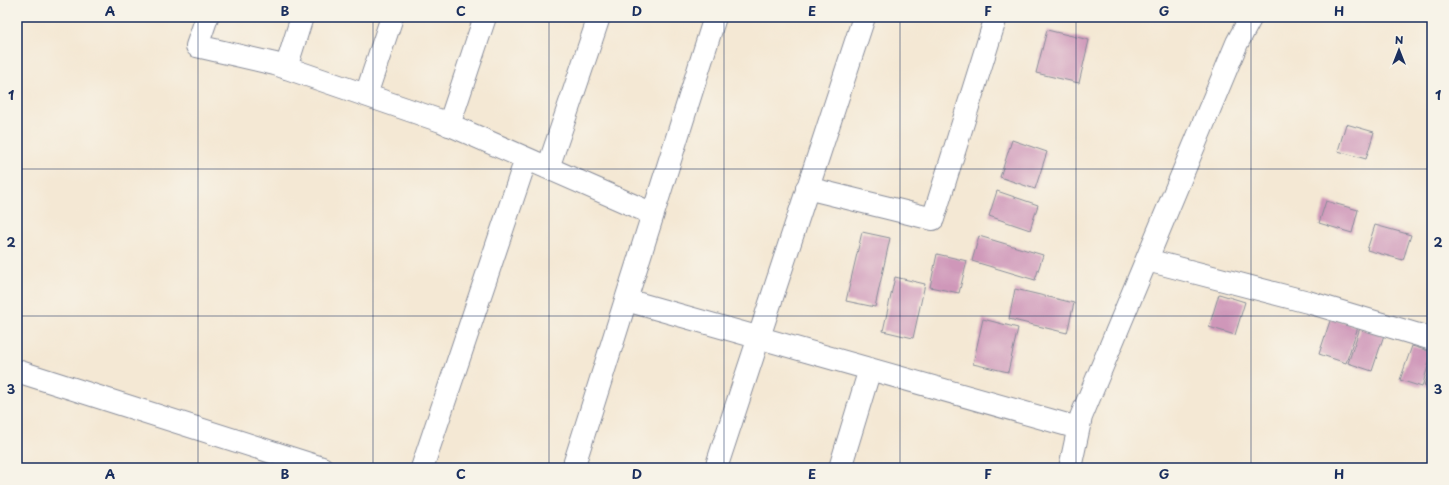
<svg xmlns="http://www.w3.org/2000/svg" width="1449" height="485" font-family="'Playpen Sans',sans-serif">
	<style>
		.building { fill: #cf97b9 }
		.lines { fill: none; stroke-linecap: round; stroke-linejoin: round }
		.minor-casing { stroke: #888c99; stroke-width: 24 }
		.minor { stroke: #fff; stroke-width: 22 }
		.grid { fill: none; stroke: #1b2f5e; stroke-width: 1; stroke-opacity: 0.55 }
		.neatline { fill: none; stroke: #1b2f5e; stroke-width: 1.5 }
		.grid-label { font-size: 13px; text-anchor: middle; font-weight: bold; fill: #1b2f5e }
	</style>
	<rect width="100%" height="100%" fill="#f7f3e8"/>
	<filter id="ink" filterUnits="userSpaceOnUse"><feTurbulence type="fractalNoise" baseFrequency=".025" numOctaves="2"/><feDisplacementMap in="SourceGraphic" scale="8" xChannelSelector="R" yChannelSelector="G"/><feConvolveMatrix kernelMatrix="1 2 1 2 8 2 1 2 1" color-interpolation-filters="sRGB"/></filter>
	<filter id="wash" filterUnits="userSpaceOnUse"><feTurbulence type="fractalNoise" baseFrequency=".012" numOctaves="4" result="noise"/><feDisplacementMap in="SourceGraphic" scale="16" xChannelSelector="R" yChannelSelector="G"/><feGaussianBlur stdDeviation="0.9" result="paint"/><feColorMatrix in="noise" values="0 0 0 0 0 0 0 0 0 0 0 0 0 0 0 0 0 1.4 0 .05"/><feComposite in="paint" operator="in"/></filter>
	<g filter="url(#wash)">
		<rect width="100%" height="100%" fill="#f4e8d4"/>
		<g id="blocks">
			<path class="building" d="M1047 30 1089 40 1079 83 1036 73Z
				M1346 124 1374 132 1366 159 1338 151Z
				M1012 140 1047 152 1035 189 1000 177Z
				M997 191 1038 205 1030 230 989 216Z
				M1326 201 1358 210 1352 233 1319 223Z
				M1375 225 1411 235 1403 260 1367 250Z
				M862 232 890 238 875 307 846 301Z
				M979 236 1043 255 1035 280 972 261Z
				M937 254 967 261 959 293 930 287Z
				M895 277 925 284 913 338 883 331Z
				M1015 289 1074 303 1067 333 1009 319Z
				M1219 294 1245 302 1235 335 1209 327Z
				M1331 318 1358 327 1346 363 1319 354Z
				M983 319 1018 328 1008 372 973 364Z
				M1360 328 1384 335 1372 371 1348 363Z
				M1412 346 1432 352 1422 387 1400 380Z
				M1432 363V388L1424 386Z"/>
		</g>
	</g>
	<g filter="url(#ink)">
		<use href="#blocks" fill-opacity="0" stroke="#888c99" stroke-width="1"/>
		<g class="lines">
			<g class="minor-casing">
				<path id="minor" d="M207 17 197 46 275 64 441 121 653 214
					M286 68 302 17
					M366 95 392 17
					M449 125 485 17
					M548 168 599 17
					M807 188 933 219 996 17
					M1147 260 1308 302 1432 339
					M626 300 1078 428
					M17 371 322 468
					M422 468 526 159
					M573 468 715 17
					M716 468 864 17
					M840 468 870 369
					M1070 468 1081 417 1237 43 1251 17"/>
			</g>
			<use href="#minor" class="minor"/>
		</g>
	</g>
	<path class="grid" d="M198 17V468M373 17V468M549 17V468M724 17V468M900 17V468M1076 17V468M1251 17V468M17 169H1432M17 316H1432"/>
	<rect width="1449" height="485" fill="none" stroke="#f7f3e8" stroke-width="44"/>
	<g transform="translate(1399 50)" stroke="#f7f3e8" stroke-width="3" paint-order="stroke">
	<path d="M0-3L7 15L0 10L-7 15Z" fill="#1b2f5e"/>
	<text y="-6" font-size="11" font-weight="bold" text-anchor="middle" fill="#1b2f5e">N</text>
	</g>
	<rect x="22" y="22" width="1405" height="441" class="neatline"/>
	<g class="grid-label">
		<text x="110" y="16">A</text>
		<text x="285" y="16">B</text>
		<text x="461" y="16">C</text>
		<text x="637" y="16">D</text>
		<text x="812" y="16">E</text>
		<text x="988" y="16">F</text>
		<text x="1164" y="16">G</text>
		<text x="1339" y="16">H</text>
		<text x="11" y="100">1</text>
		<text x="1438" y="100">1</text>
		<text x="11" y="247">2</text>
		<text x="1438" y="247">2</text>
		<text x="11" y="394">3</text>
		<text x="1438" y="394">3</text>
		<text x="110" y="479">A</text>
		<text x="285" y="479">B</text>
		<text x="461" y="479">C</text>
		<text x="637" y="479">D</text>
		<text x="812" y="479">E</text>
		<text x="988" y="479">F</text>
		<text x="1164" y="479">G</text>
		<text x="1339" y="479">H</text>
	</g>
</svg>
